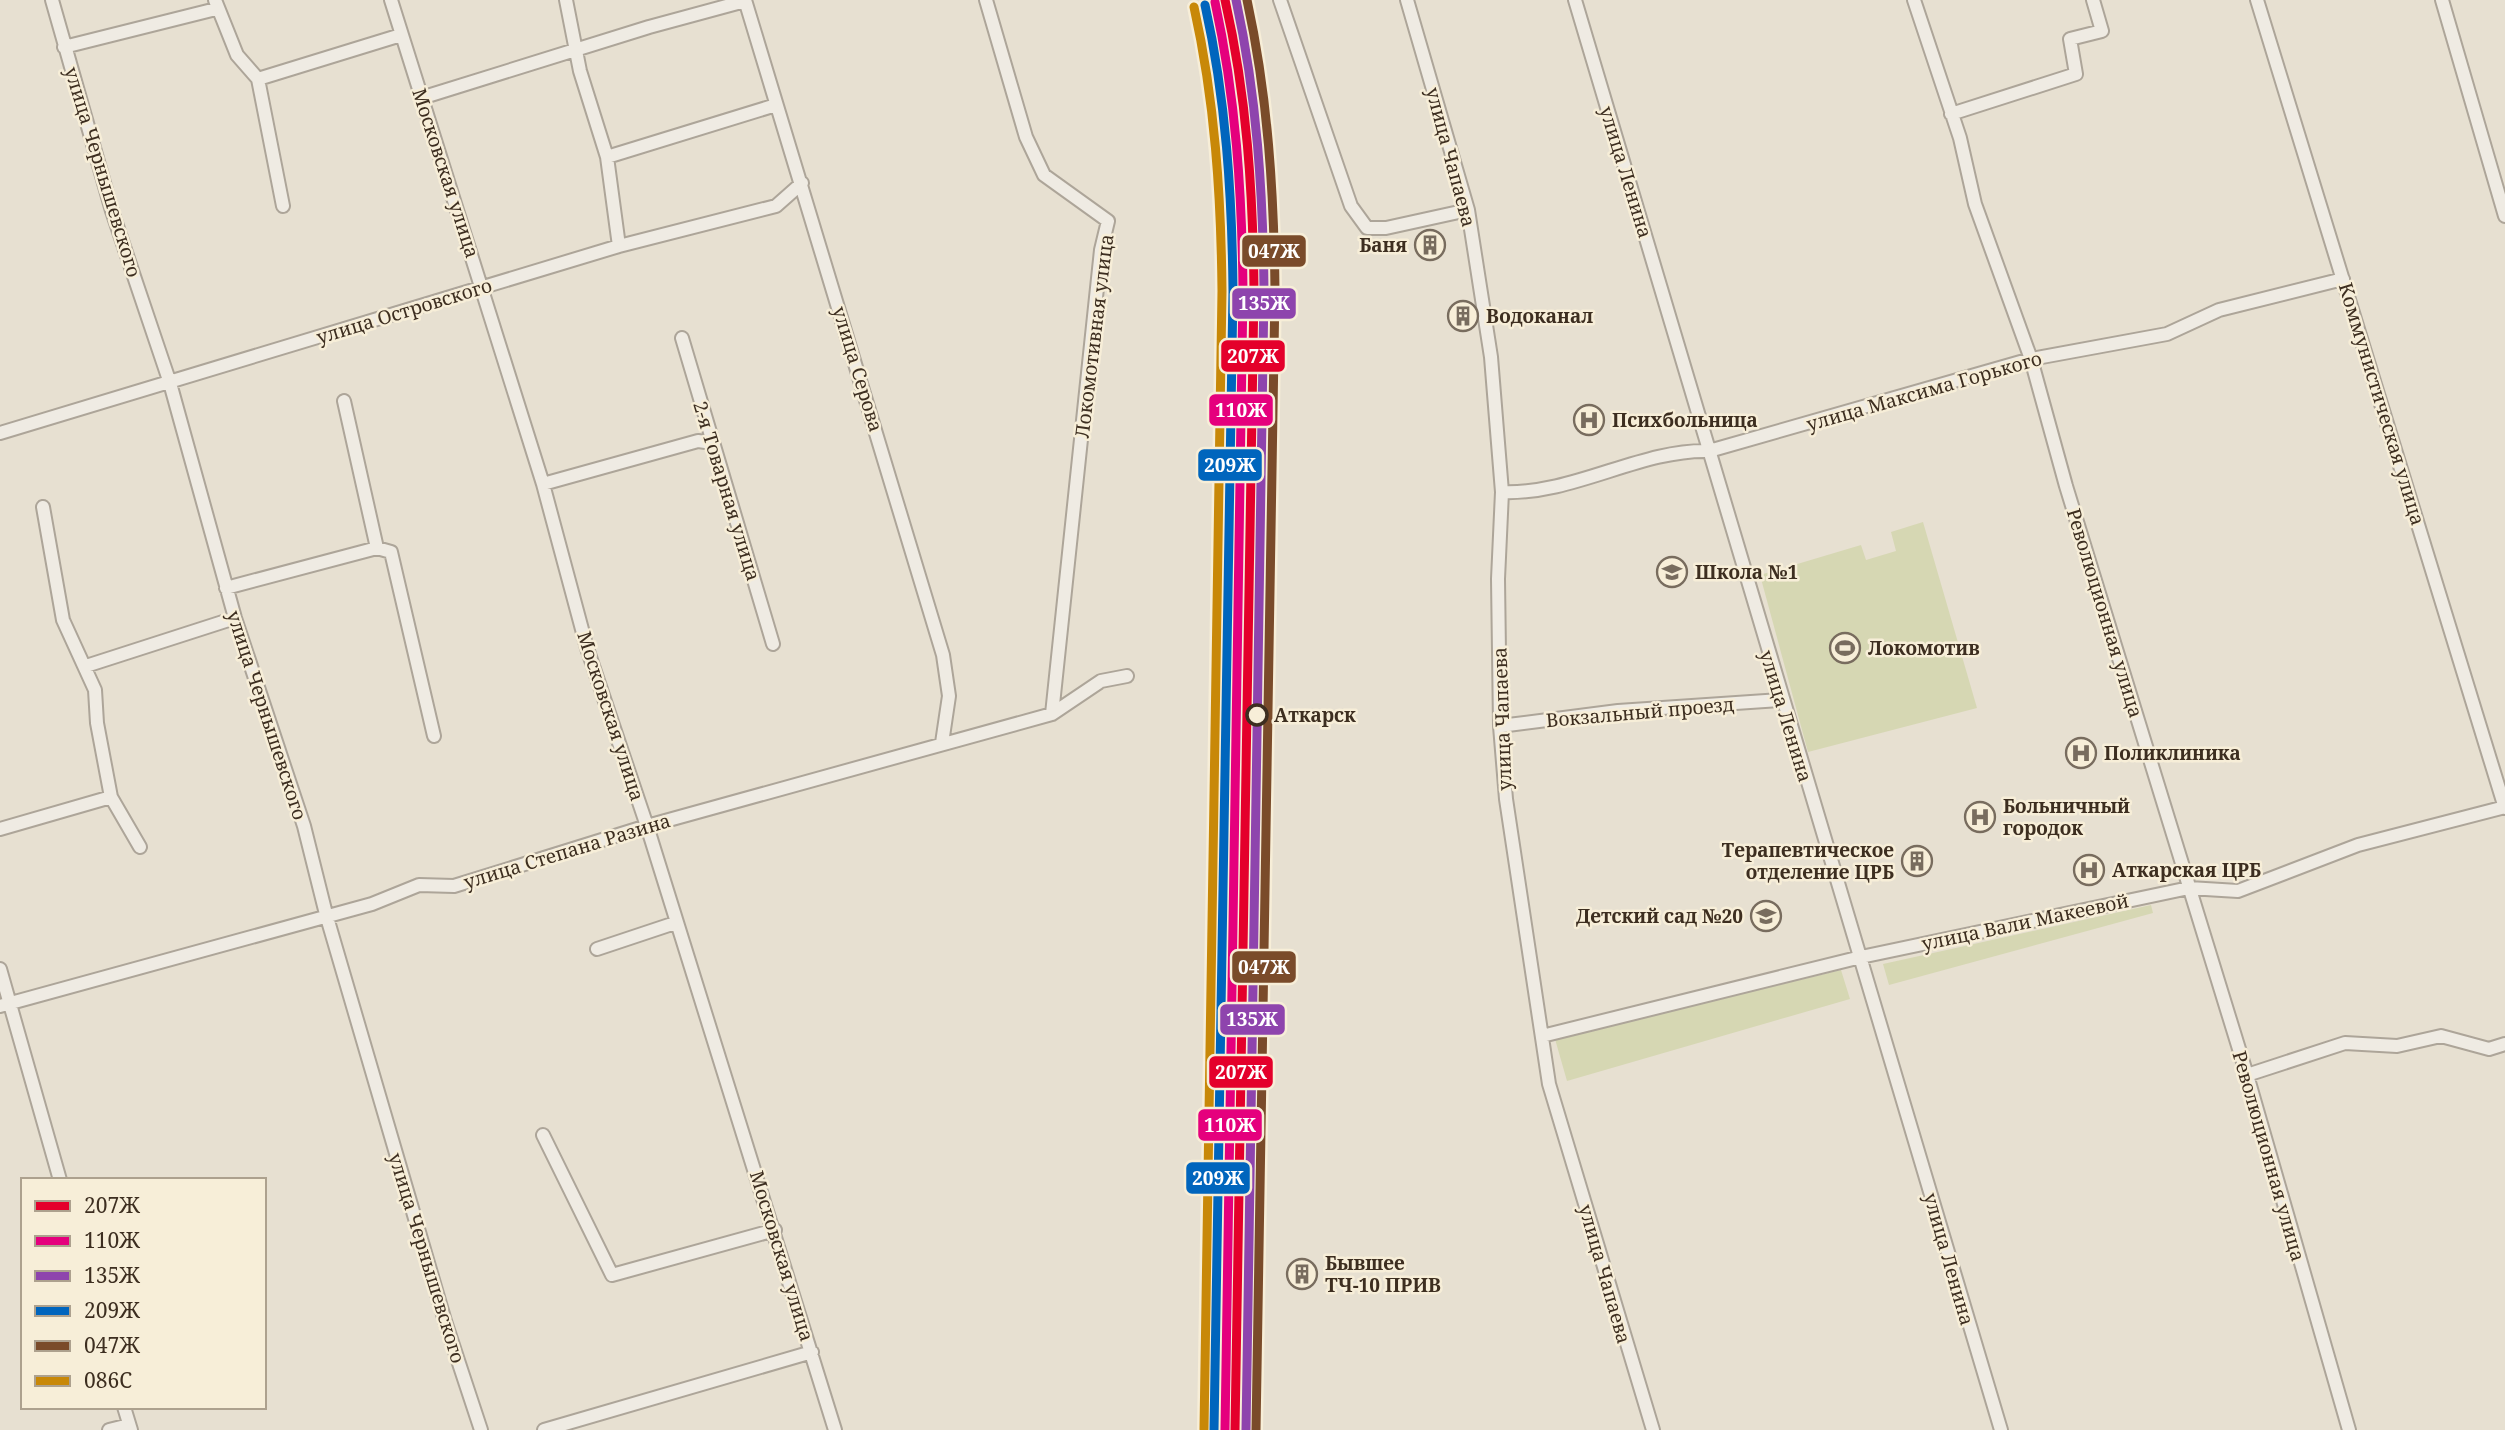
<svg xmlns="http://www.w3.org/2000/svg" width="2505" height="1430" font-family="'Noto Serif',serif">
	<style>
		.green { fill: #d6d7b3 }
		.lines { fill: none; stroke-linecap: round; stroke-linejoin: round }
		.minor-casing { stroke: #ada599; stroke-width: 16 }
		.minor { stroke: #efebe3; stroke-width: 12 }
		.rail-casing { stroke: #afaaa2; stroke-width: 6 }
		.rail { stroke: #f7eed8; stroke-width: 3.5; stroke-dasharray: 10; stroke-linecap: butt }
		.rail-1-casing { stroke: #f7eed8; stroke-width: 14 }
		.rail-2-casing { stroke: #f7eed8; stroke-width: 14 }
		.rail-3-casing { stroke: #f7eed8; stroke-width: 14 }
		.rail-4-casing { stroke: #f7eed8; stroke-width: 14 }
		.rail-5-casing { stroke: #f7eed8; stroke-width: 14 }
		.rail-6-casing { stroke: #f7eed8; stroke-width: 14 }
		.rail-1 { stroke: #e4002b; stroke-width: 9 }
		.rail-2 { stroke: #e5007d; stroke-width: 9 }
		.rail-3 { stroke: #8e44ad; stroke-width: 9 }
		.rail-4 { stroke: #0065bd; stroke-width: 9 }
		.rail-5 { stroke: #7a4b2a; stroke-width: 9 }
		.rail-6 { stroke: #c88808; stroke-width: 9 }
		.stop-dot { fill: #f7eed8; stroke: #3d2e20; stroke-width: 3.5 }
		.labels { text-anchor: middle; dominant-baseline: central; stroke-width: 5; stroke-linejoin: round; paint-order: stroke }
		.street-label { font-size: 19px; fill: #3d2e20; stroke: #f7eed8 }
		.poi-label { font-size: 19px; font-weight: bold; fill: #3d2e20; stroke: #f7eed8; text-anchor: start }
		.stop-label { font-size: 19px; font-weight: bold; fill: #3d2e20; stroke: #f7eed8; text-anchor: start }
		.line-badge { stroke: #f7eed8; stroke-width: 2.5 }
		.badge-label { font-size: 19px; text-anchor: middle; font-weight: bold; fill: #fff }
	</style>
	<rect width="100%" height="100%" fill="#e7e0d1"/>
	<path class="green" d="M1923 522 1977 708 1808 752 1760 575 1861 545 1866 560 1896 551 1891 532Z
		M2151 905 2153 913 1889 985 1883 964Z
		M1841 970 1850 999 1567 1081 1555 1039Z"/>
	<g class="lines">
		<g class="minor-casing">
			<path id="minor" d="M52 0 112 211 170 383 235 618 304 826 326 914 445 1321 481 1430
				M215 0 237 55 258 79 283 206
				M391 0 543 484 587 648 647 826 835 1430
				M566 0 580 71 607 157 619 246
				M745 0 943 655 949 696 942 743
				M986 0 1026 137 1044 175 1108 221 1101 250 1052 714
				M1280 0 1351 206 1367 228H1386L1468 210
				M1407 0 1468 210 1491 357 1502 492 1498 579 1500 726 1506 799 1549 1084 1653 1430
				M1575 0 2001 1430
				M1914 0 1960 138 1975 204 2031 359 2066 486 2247 1075 2349 1430
				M2257 0 2505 808
				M2442 0 2505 216
				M64 47 216 9
				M258 79 401 35
				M421 98 649 27 745 1
				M1951 114 2076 74 2070 39 2102 31 2093 0
				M607 157 776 105
				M682 338 773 644
				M344 401 377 548 391 552 434 736
				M0 433 619 246 776 206 802 183
				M543 484 698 441 713 443
				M1502 492C1574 495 1640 449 1709 451L2031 359 2167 334 2219 310 2343 279
				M43 507 63 620 95 690 97 723 111 797 140 847
				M226 588 377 548
				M86 666 235 618
				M1500 726 1618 711 1781 700
				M0 829 111 797
				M597 949 675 923
				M0 969 60 1180
				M0 1006 372 904 419 885 454 886 647 826 1052 714 1101 681 1127 676
				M1542 1036 1861 957 2189 888 2238 891 2358 845 2505 807
				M2247 1075 2345 1043 2397 1046 2441 1036 2489 1049 2505 1044
				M543 1135 612 1275 775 1230
				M124 1407 131 1430
				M109 1430 129 1425
				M544 1430 812 1352"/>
		</g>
		<use href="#minor" class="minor"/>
		<g class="rail-casing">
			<path id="rail" d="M1209 1430 1228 340 1241 168 1236 94 1217 0"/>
		</g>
		<use href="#rail" class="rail"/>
		<g class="rail-1-casing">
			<path id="rail-1" d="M1225 0C1247 96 1253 193 1254 291L1235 1430"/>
		</g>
		<g class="rail-2-casing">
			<path id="rail-2" d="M1215 2C1236 98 1242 193 1243 291L1225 1430"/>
		</g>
		<g class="rail-3-casing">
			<path id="rail-3" d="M1236 0C1257 96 1263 193 1264 291L1246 1430"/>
		</g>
		<g class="rail-4-casing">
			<path id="rail-4" d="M1205 5C1226 99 1232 194 1233 291L1214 1430"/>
		</g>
		<g class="rail-5-casing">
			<path id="rail-5" d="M1247 0C1268 96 1274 193 1275 291L1256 1430"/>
		</g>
		<g class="rail-6-casing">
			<path id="rail-6" d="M1194 7C1215 101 1221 195 1222 291L1204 1429"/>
		</g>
		<use href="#rail-1" class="rail-1"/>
		<use href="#rail-2" class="rail-2"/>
		<use href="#rail-3" class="rail-3"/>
		<use href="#rail-4" class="rail-4"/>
		<use href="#rail-5" class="rail-5"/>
		<use href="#rail-6" class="rail-6"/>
	</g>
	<defs>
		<g id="building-ring" transform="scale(1.575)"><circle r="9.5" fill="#f7eed8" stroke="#786c5e" stroke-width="1.5"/><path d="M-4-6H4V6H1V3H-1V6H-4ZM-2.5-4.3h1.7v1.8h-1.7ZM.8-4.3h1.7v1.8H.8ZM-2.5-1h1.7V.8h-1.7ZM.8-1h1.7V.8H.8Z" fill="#786c5e"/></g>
		<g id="hospital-ring" transform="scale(1.575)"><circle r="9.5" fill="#f7eed8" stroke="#786c5e" stroke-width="1.5"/><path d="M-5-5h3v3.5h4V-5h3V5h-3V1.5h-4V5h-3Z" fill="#786c5e"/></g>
		<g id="school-ring" transform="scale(1.575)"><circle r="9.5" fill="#f7eed8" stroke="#786c5e" stroke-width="1.5"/><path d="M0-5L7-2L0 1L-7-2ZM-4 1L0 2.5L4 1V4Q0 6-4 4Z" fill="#786c5e"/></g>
		<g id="stadium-ring" transform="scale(1.575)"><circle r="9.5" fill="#f7eed8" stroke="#786c5e" stroke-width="1.5"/><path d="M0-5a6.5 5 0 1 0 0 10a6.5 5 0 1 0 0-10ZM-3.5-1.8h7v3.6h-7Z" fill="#786c5e"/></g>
	</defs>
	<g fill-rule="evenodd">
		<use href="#building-ring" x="1430" y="245"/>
		<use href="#building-ring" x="1463" y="316"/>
		<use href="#hospital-ring" x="1589" y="420"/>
		<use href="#school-ring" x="1672" y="572"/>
		<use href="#stadium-ring" x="1845" y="648"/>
		<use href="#hospital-ring" x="2081" y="753"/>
		<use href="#hospital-ring" x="1980" y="817"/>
		<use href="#building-ring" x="1917" y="861"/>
		<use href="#hospital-ring" x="2089" y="870"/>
		<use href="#school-ring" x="1766" y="916"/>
		<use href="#building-ring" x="1302" y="1274"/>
	</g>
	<circle class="stop-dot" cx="1257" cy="715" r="10"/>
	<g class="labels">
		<g class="street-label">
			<text transform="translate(1451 157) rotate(75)">улица Чапаева</text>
			<text transform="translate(103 172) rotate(73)">улица Чернышевского</text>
			<text transform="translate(1626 172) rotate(73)">улица Ленина</text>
			<text transform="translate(446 173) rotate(72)">Московская улица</text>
			<text transform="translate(404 311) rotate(-17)">улица Островского</text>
			<text transform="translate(1094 336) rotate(-83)">Локомотивная улица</text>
			<text transform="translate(858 369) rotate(73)">улица Серова</text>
			<text transform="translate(1924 391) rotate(-16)">улица Максима Горького</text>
			<text transform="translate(2382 404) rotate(73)">Коммунистическая улица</text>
			<text transform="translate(727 491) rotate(73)">2-я Товарная улица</text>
			<text transform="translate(2105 613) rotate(73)">Революционная улица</text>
			<text transform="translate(1640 712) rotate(-5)">Вокзальный проезд</text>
			<text transform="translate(267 715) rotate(72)">улица Чернышевского</text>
			<text transform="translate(611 716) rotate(72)">Московская улица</text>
			<text transform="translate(1786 716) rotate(73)">улица Ленина</text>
			<text transform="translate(1502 719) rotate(-92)">улица Чапаева</text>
			<text transform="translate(567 851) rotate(-17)">улица Степана Разина</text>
			<text transform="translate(2025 922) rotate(-12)">улица Вали Макеевой</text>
			<text transform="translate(2269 1156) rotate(74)">Революционная улица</text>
			<text transform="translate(782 1256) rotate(73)">Московская улица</text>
			<text transform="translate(427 1258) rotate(73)">улица Чернышевского</text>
			<text transform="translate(1949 1259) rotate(74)">улица Ленина</text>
			<text transform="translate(1605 1274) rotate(74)">улица Чапаева</text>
		</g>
		<g class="poi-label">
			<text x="1407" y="245" text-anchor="end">Баня</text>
			<text x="1486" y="316">Водоканал</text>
			<text x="1612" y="420">Психбольница</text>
			<text x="1695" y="572">Школа №1</text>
			<text x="1868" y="648">Локомотив</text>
			<text x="2104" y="753">Поликлиника</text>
			<text x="2003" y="806">Больничный<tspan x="2003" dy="22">городок</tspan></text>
			<text x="1894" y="850" text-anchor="end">Терапевтическое<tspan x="1894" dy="22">отделение ЦРБ</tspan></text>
			<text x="2112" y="870">Аткарская ЦРБ</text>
			<text x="1743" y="916" text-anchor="end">Детский сад №20</text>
			<text x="1325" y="1263">Бывшее<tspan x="1325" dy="22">ТЧ-10 ПРИВ</tspan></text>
		</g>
		<g class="stop-label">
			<text x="1274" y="715">Аткарск</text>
		</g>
	</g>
	<g class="line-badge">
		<rect x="1241" y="234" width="66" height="34" rx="7" fill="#7a4b2a"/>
		<rect x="1231" y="287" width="66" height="33" rx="7" fill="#8e44ad"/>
		<rect x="1220" y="339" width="66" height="34" rx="7" fill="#e4002b"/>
		<rect x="1208" y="393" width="66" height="34" rx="7" fill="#e5007d"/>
		<rect x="1197" y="448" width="66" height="34" rx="7" fill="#0065bd"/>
		<rect x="1231" y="950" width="66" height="34" rx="7" fill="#7a4b2a"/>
		<rect x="1219" y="1003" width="67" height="33" rx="7" fill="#8e44ad"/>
		<rect x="1208" y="1055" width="66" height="34" rx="7" fill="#e4002b"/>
		<rect x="1197" y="1108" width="66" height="34" rx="7" fill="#e5007d"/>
		<rect x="1185" y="1161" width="66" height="34" rx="7" fill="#0065bd"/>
	</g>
	<g class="badge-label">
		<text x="1274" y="258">047Ж</text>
		<text x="1264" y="310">135Ж</text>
		<text x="1253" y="363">207Ж</text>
		<text x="1241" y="417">110Ж</text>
		<text x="1230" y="472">209Ж</text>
		<text x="1264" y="974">047Ж</text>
		<text x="1252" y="1026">135Ж</text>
		<text x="1241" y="1079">207Ж</text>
		<text x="1230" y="1132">110Ж</text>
		<text x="1218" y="1185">209Ж</text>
	</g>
	<rect x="21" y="1178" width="245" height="231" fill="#f7eed8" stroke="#ada18e" stroke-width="2"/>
	<rect x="35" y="1201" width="35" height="10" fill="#e4002b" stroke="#ada18e" stroke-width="2"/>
	<text x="84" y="1213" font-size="21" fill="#3d2e20">207Ж</text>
	<rect x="35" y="1236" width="35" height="10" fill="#e5007d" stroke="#ada18e" stroke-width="2"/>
	<text x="84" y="1248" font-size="21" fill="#3d2e20">110Ж</text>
	<rect x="35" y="1271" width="35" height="10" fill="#8e44ad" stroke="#ada18e" stroke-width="2"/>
	<text x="84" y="1283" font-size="21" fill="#3d2e20">135Ж</text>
	<rect x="35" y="1306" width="35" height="10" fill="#0065bd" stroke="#ada18e" stroke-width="2"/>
	<text x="84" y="1318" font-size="21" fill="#3d2e20">209Ж</text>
	<rect x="35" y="1341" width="35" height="10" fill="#7a4b2a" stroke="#ada18e" stroke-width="2"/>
	<text x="84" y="1353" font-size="21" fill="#3d2e20">047Ж</text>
	<rect x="35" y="1376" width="35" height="10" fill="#c88808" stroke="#ada18e" stroke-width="2"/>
	<text x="84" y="1388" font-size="21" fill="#3d2e20">086С</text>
</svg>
